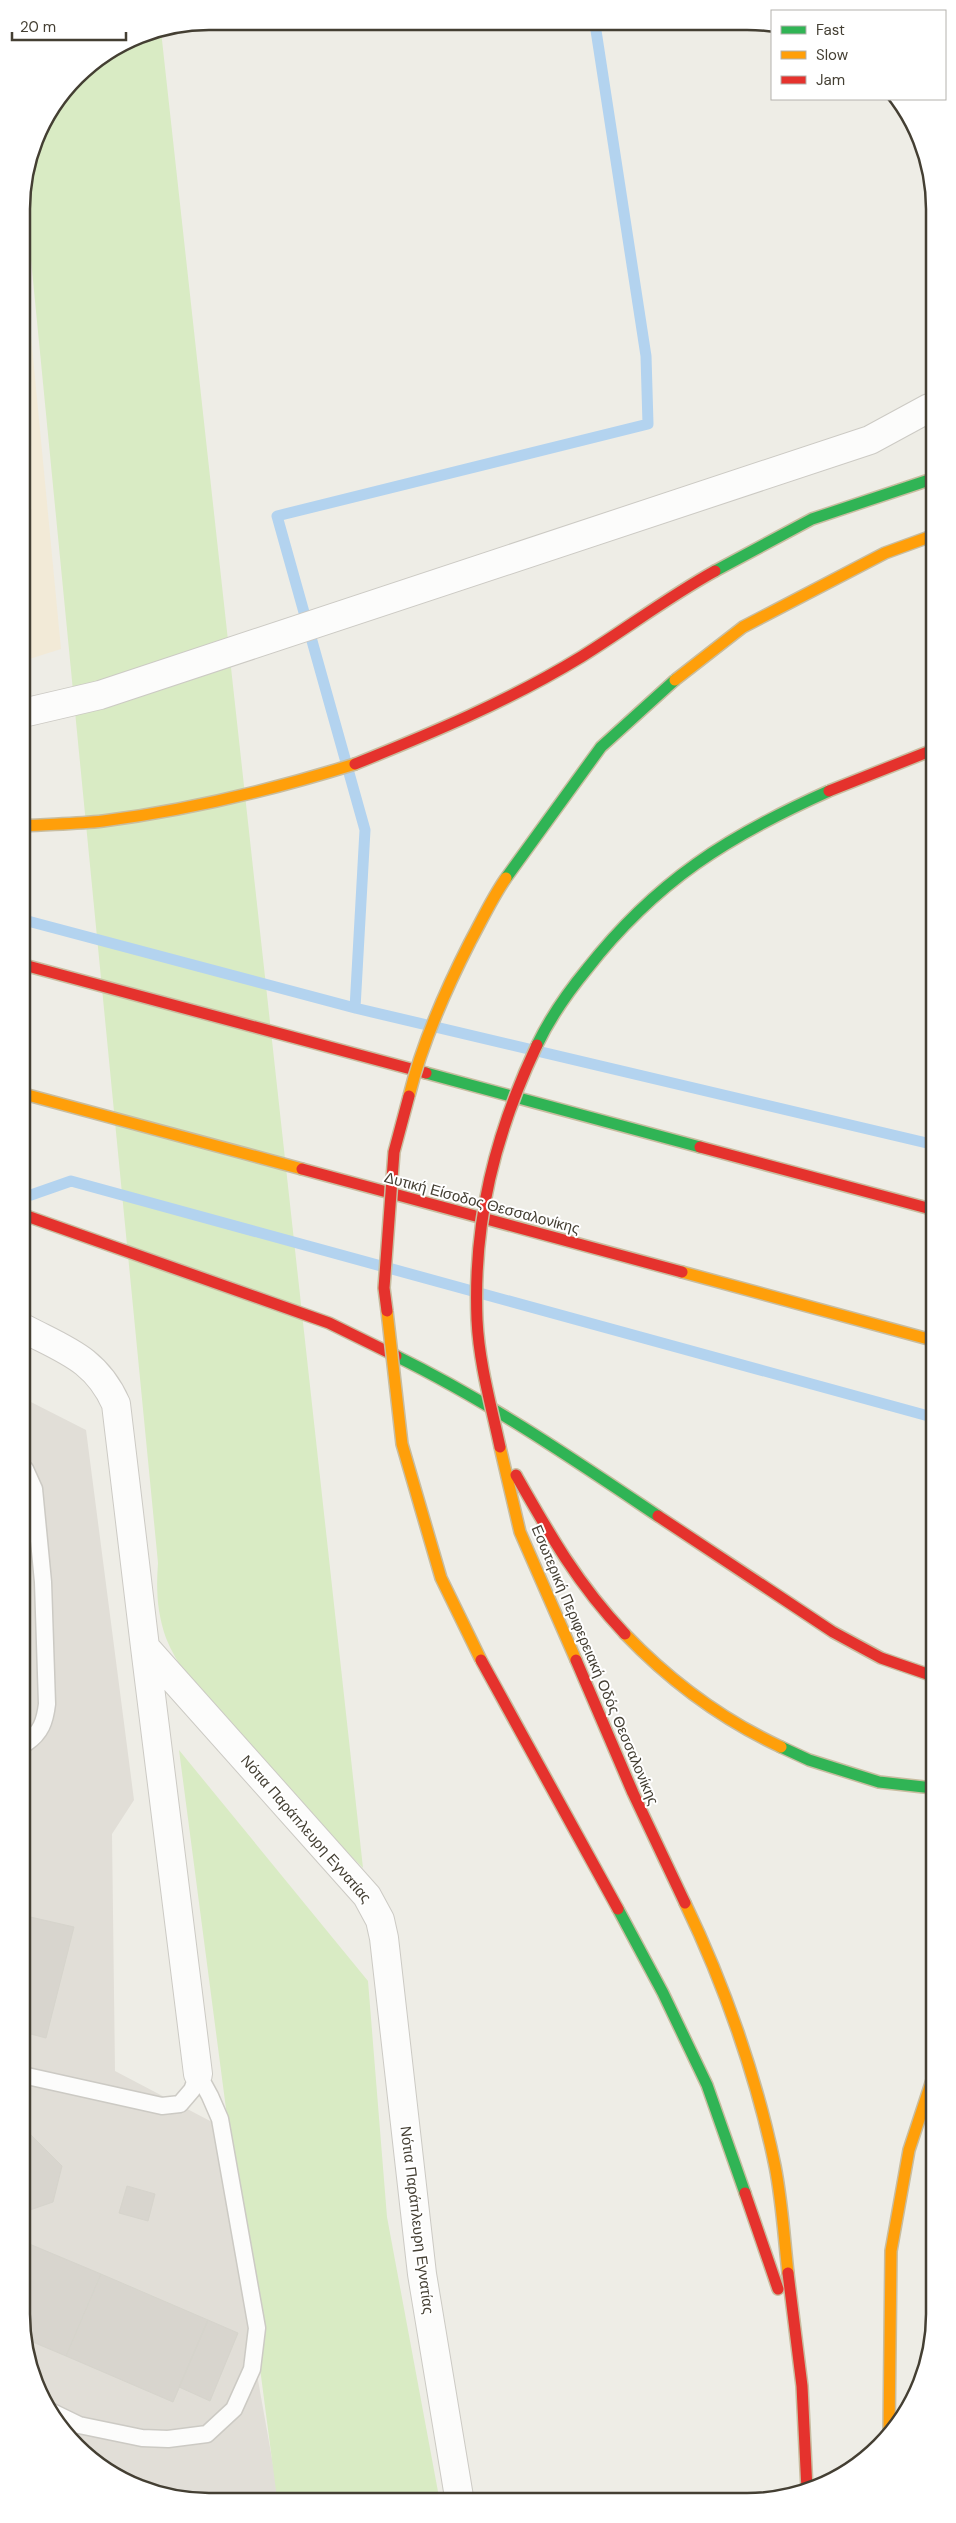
<svg xmlns="http://www.w3.org/2000/svg" width="956" height="2523" font-family="'DM Sans',sans-serif">
	<style>
		.commercial { fill: #f2ead7 }
		.industrial { fill: #e1ded7 }
		.green { fill: #d9ebc4 }
		.lines { fill: none; stroke-linecap: round; stroke-linejoin: round }
		.stream { stroke: #b3d3ef; stroke-width: 11 }
		.building { fill: #d8d5ce; stroke: #d6d4cc }
		.lane-casing { stroke: #cccac4; stroke-width: 19 }
		.street-casing { stroke: #cccac4; stroke-width: 30 }
		.fast-casing { stroke: #c8bda0; stroke-width: 14 }
		.slow-casing { stroke: #c8bda0; stroke-width: 14 }
		.jam-casing { stroke: #c8bda0; stroke-width: 14 }
		.lane { stroke: #fcfcfb; stroke-width: 16 }
		.street { stroke: #fcfcfb; stroke-width: 28 }
		.fast { stroke: #30b455; stroke-width: 11 }
		.slow { stroke: #ff9f0a; stroke-width: 11 }
		.jam { stroke: #e5322d; stroke-width: 11 }
		.fast-bridge-casing { stroke: #c8bda0; stroke-width: 14; stroke-linecap: butt }
		.slow-bridge-casing { stroke: #c8bda0; stroke-width: 14; stroke-linecap: butt }
		.jam-bridge-casing { stroke: #c8bda0; stroke-width: 14; stroke-linecap: butt }
		.fast-bridge { stroke: #30b455; stroke-width: 11 }
		.slow-bridge { stroke: #ff9f0a; stroke-width: 11 }
		.jam-bridge { stroke: #e5322d; stroke-width: 11 }
		.labels { text-anchor: middle; dominant-baseline: central; stroke-width: 4; stroke-linejoin: round; paint-order: stroke }
		.street-label { font-size: 15px; fill: #443f33; stroke: #fff }
		.rim { fill: none; stroke: #443f33; stroke-width: 2.5 }
	</style>
	<rect width="100%" height="100%" fill="#eeede6"/>
	<path class="commercial" d="M22 242 61 649 23 661Z"/>
	<path class="industrial" d="M25 1399 86 1430 134 1800 112 1834 115 2071 212 2122 279 2498H173L126 2482 85 2455 47 2408 28 2362Z"/>
	<path class="green" d="M161 31 363 1868C311 1816 257 1765 212 1708 195 1686 176 1664 166 1638 157 1613 156 1589 158 1563L24 188 41 126 85 68 138 35Z
		M179 1750 368 1981 387 2217 439 2497 277 2498Z"/>
	<g class="lines">
		<path class="stream" d="M595 24 646 356 648 424 277 516 365 830 355 1008 931 1144
			M24 920 355 1008
			M31 1195 71 1181 932 1417"/>
	</g>
	<path class="building" d="M26 1916 74 1927 46 2038 27 2033Z
		M27 2131 62 2166 53 2202 27 2211Z
		M127 2186 155 2194 148 2221 119 2213Z
		M27 2243 101 2274 66 2356 28 2340Z
		M101 2274 208 2320 173 2402 66 2356Z
		M208 2320 238 2333 210 2401 179 2387Z"/>
	<g class="lines">
		<g class="lane-casing">
			<path id="lane" d="M25 1469 34 1489 43 1582 47 1704C45 1721 41 1733 26 1743
				M27 2076 162 2106 180 2104 192 2090 198 2074
				M48 2410 79 2425 142 2438 168 2439 207 2434 234 2409 252 2369 257 2328 220 2119 210 2096 198 2074"/>
		</g>
		<g class="street-casing">
			<path id="street" d="M23 713 100 695 870 440 929 408
				M25 1329C65 1350 96 1359 116 1404L145 1647 367 1896 380 1920 384 1938 422 2274 459 2497
				M145 1647 198 2074"/>
		</g>
		<g class="fast-casing">
			<path id="fast" d="M715 571 812 519 929 480
				M426 1073 700 1147
				M396 1356C488 1401 573 1459 658 1516
				M781 1747 809 1760 879 1782 933 1788
				M618 1909 663 1993 707 2085 745 2193"/>
		</g>
		<g class="slow-casing">
			<path id="slow" d="M23 826C49 824 76 824 103 821 189 810 272 790 355 764
				M24 1094 302 1169
				M682 1272 932 1340
				M500 1447 520 1532 576 1660
				M625 1634C669 1680 723 1720 781 1747
				M685 1903C724 1984 757 2078 775 2166 782 2201 784 2237 788 2273
				M889 2435 891 2251 909 2150 934 2074"/>
		</g>
		<g class="jam-casing">
			<path id="jam" d="M355 764C432 733 509 701 581 657 626 629 668 597 715 571
				M24 965 426 1073
				M700 1147 931 1209
				M302 1169 682 1272
				M24 1215 329 1323 396 1356
				M516 1475C550 1535 577 1583 625 1634
				M658 1516 833 1632 881 1658 933 1676
				M576 1660 633 1793 685 1903
				M745 2193 778 2289
				M788 2273 802 2386 807 2490"/>
		</g>
		<use href="#lane" class="lane"/>
		<use href="#street" class="street"/>
		<use href="#fast" class="fast"/>
		<use href="#slow" class="slow"/>
		<use href="#jam" class="jam"/>
		<g class="fast-bridge-casing">
			<path id="fast-bridge" d="M506 878 601 747 675 680
				M537 1045C550 1018 568 992 587 969 656 881 728 836 829 791"/>
		</g>
		<g class="slow-bridge-casing">
			<path id="slow-bridge" d="M675 680 743 627 885 553 929 537
				M409 1096C422 1043 445 991 470 942 482 920 492 898 506 878
				M387 1311 402 1444 441 1578 481 1660"/>
		</g>
		<g class="jam-bridge-casing">
			<path id="jam-bridge" d="M829 791 930 751
				M387 1311 384 1288 394 1152 409 1096
				M500 1447C491 1405 479 1363 477 1320 473 1221 495 1134 537 1045
				M481 1660 618 1909"/>
		</g>
		<use href="#fast-bridge" class="fast-bridge"/>
		<use href="#slow-bridge" class="slow-bridge"/>
		<use href="#jam-bridge" class="jam-bridge"/>
	</g>
	<g class="labels">
		<g class="street-label">
			<text transform="translate(482 1203) rotate(15)">Δυτική Είσοδος Θεσσαλονίκης</text>
			<text transform="translate(595 1665) rotate(67)">Εσωτερική Περιφερειακή Οδός Θεσσαλονίκης</text>
			<text transform="translate(306 1829) rotate(49)">Νότια Παράπλευρη Εγνατίας</text>
			<text transform="translate(417 2220) rotate(83)">Νότια Παράπλευρη Εγνατίας</text>
		</g>
	</g>
	<path d="M0 0H956V2523H0ZM209 30H747A179 179 0 0 1 926 209V2314A179 179 0 0 1 747 2493H209A179 179 0 0 1 30 2314V209A179 179 0 0 1 209 30Z" fill="#fff" fill-rule="evenodd"/>
	<path class="rim" d="M209 30H747A179 179 0 0 1 926 209V2314A179 179 0 0 1 747 2493H209A179 179 0 0 1 30 2314V209A179 179 0 0 1 209 30Z"/>
	<rect x="771" y="10" width="175" height="90" fill="#ffffff" stroke="#b4b2ad"/>
	<rect x="781" y="26" width="25" height="8" fill="#30b455" stroke="#b4b2ad"/>
	<text x="816" y="35" font-size="15" fill="#443f33">Fast</text>
	<rect x="781" y="51" width="25" height="8" fill="#ff9f0a" stroke="#b4b2ad"/>
	<text x="816" y="60" font-size="15" fill="#443f33">Slow</text>
	<rect x="781" y="76" width="25" height="8" fill="#e5322d" stroke="#b4b2ad"/>
	<text x="816" y="85" font-size="15" fill="#443f33">Jam</text>
	<path d="M12 32v8h114v-8" fill="none" stroke="#443f33" stroke-width="2.5"/>
	<text x="20" y="32" font-size="15" fill="#443f33" stroke="#ffffff" stroke-width="4" paint-order="stroke">20 m</text>
</svg>
